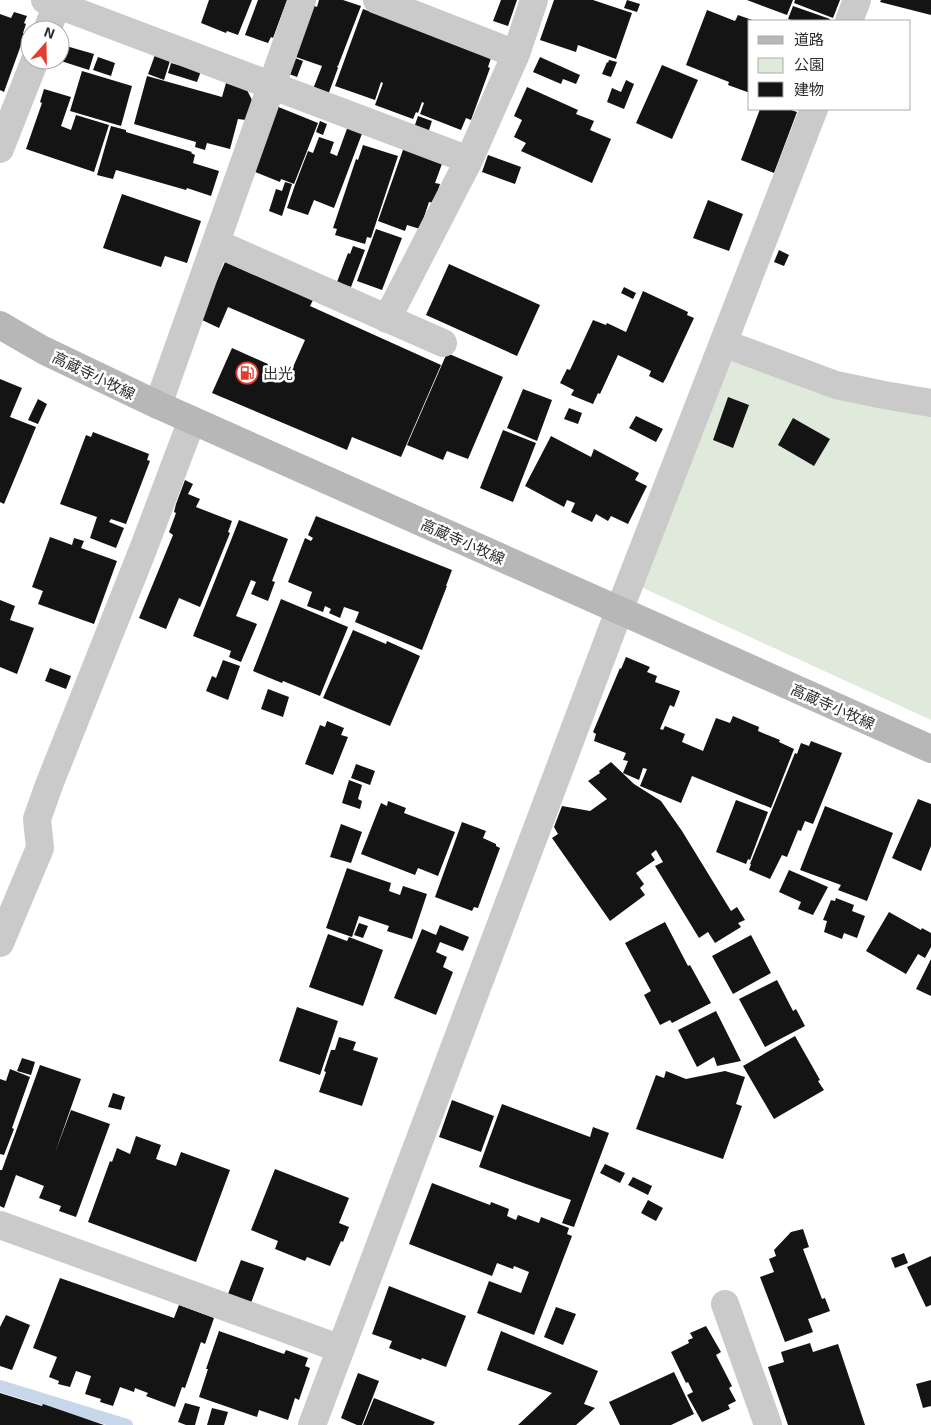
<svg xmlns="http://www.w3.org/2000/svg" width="931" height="1425" font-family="'Exo 2','Noto Sans JP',sans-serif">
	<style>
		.green { fill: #e0eada }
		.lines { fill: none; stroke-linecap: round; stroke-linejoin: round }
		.stream { stroke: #c6d7ea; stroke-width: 12 }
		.building { fill: #141414 }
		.minor { stroke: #cacaca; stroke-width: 28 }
		.secondary { stroke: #b7b7b7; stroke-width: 28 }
		.labels { text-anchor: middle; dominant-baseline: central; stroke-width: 5; stroke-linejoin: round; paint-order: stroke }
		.poi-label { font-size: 15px; fill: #2d2d2d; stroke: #fff; text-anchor: start }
		.street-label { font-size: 15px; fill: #2d2d2d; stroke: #fff }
	</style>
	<rect width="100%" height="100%" fill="#fff"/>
	<path class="green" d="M723 343 931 403V720L630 582Z"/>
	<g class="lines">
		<path class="stream" d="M0 1386 127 1425"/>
	</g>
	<path class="building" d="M209 0H252L238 35 227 31 226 33 201 23Z
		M258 0H287L273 38 271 37 268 43 245 35Z
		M319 0H343L361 6 338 66H337L338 68 328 95 313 89 322 66 293 56 312 5 317 7Z
		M501 0H517L508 26 493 21Z
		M554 0H593L632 13 616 59 578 45 576 52 540 40Z
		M627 0 640 4 637 12 624 8Z
		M747 0H793L787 15Z
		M795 0H840L833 18 794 3Z
		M881 0H931V15L880 2Z
		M793 6 830 19 829 21H794L788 19Z
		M363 9 446 39 491 58 488 67 490 68 471 120 466 118 461 130 420 114 424 103 422 102 418 113 416 112 413 119 375 105 383 83 381 82 375 100 335 86Z
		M707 10 735 21 738 15 755 21H750V93L728 85 729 82 686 65Z
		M14 12 27 16 24 23 26 24 23 33 25 34 4 92 0 90V14L11 18Z
		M66 46 94 54 89 70 61 61Z
		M155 55 170 61 164 80 148 74Z
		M98 57 115 63 111 76 93 70Z
		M540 57 580 75 576 84 563 79 561 84 533 72Z
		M295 58 303 61 297 77 289 74Z
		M609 60 617 62 611 77 602 74 607 62 608 63Z
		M171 63 201 71 197 82 168 73Z
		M662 65 698 80 672 139 636 123Z
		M82 71 132 86 121 126 70 111Z
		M147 76 222 97 226 83 247 90 252 100 246 120 238 119 230 149 207 143 205 150 195 147 196 142 134 124Z
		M626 80 634 84 624 109 607 102 612 88 621 92Z
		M527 87 578 110 576 114 594 121 590 130 611 139 592 183 521 151 526 143 514 137 522 120 514 116Z
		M44 89 71 97 61 126 71 130 76 115 109 125 94 172 26 149 42 103 40 102Z
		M276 106 318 123 294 184 281 179 280 182 253 171Z
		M760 109H788L797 112 774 173 741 160Z
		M418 116 432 121 428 133 414 128Z
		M320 121 327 124 323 135 316 132Z
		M111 126 126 130V132L192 152 191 153 195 155 193 163 219 171 211 196 187 188 186 190 116 170 113 179 97 175Z
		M348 126 363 131 334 208 314 200 308 215 287 208 295 185 297 186 295 185 308 151 313 153 319 137 334 142 330 153 337 156Z
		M363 145 398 156 371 238 367 237 365 244 335 235 337 229 333 228 356 159 358 160Z
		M404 147 443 161 435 183 440 184 434 203 429 202 420 229 407 225 405 231 378 221Z
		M488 155 521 167 515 184 482 172Z
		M285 182 292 184 282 216 269 211 276 189 282 191Z
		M122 194 201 221 187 263 165 256 161 267 103 248Z
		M708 200 743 214 729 251 693 238Z
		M376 229 402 238 382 290 357 281Z
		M353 246 365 250 351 287 337 282 348 253 350 254Z
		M779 250 789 255 784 266 774 262Z
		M225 262 313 300 310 306 441 365 401 457 352 437 347 450 212 393 232 348 290 374 305 340 228 307 219 328 200 319Z
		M449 264 540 305 517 356 426 315Z
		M624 287 636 293 633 299 621 293Z
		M643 291 688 312 687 315 694 318 666 378 663 383 649 376 651 371 618 355 600 394 598 393 593 404 571 395 574 390 560 383 567 369 570 370 593 320 606 325 607 323 626 332Z
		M447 353 503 377 468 459 447 451 443 460 407 445Z
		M0 379 22 388 10 417 36 427 4 504 0 502Z
		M523 389 552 400 537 441 507 428Z
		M728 397 749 405 733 448 713 440Z
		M38 399 47 404 38 424 28 420Z
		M569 408 582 413 578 424 564 419Z
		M636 416 663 429 656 442 629 428Z
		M793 418 830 439 814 466 778 445Z
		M503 430 536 443 513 502 480 488Z
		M93 432 149 454 147 460 150 461 126 524 111 519 109 522 124 528 116 548 90 538 97 517 60 504 86 435 91 437Z
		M551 436 591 457 594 449 639 473 635 480 647 486 628 524 611 516 608 521 596 514 592 522 571 512 575 503 567 500 564 507 525 486Z
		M185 480 193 484 188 494 200 499 196 507 232 521 228 532 230 533 200 607 179 598 166 629 139 618 173 535 169 532 176 513 174 512 176 504Z
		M316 516 452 570 446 586H447L422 650 355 622 359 612 344 607 340 618 329 613 331 609 325 606 323 612 307 606 312 592 288 582 305 538 311 541 313 538 308 535Z
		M239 520 288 539 272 581 275 582 268 601 251 594 256 582 251 580 236 616 257 624 241 662 229 657 231 651 193 636Z
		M50 537 72 545 74 538 84 541 81 548 117 561 94 624 38 604 43 591 32 587Z
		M281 599 348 627 320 696 283 681 282 683 253 671Z
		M0 600 15 606 10 620 34 628 17 674 0 667Z
		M353 630 386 644 387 641 420 656 390 726 323 698Z
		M626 657 650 667 647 672 657 676 655 682 680 691 674 707 670 705 660 729 663 730 665 726 685 734 682 742 703 751 716 718 730 723 733 716 759 727 758 731 780 740 779 742 794 749 771 808 692 776 681 803 640 786 647 769 643 768 639 780 623 773 628 761 623 760 626 753 594 741 596 734 593 732 620 668 621 669Z
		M223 660 240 666 228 700 206 691 212 676 216 678Z
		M50 668 71 676 66 689 45 681Z
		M268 689 289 697 283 717 261 709Z
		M327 721 344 728 341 735 348 737 333 775 305 764 320 725 325 727Z
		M811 741 842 753 813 824 805 821 801 831 798 830 787 857 782 855 770 879 749 870 751 864H750L795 753 797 754 801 743 809 746Z
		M611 762 634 784 661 801 682 831 731 911 737 907 745 920 738 923 741 927 715 943 708 932 699 938 655 866 663 862 656 850 651 854 655 860 636 873 644 884 640 888 645 895 610 921 552 838 558 834 554 827 562 806 590 811 607 799 588 781 600 773 599 771Z
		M356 764 375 771 370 785 351 778Z
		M349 780 362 785 358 799 362 801 360 809 342 803Z
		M918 799 931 804V846L921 871 892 858Z
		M736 800 768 812 750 860 748 859 746 864 716 852Z
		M388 801 406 808 404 813 455 832 438 876 418 868 415 875 361 854 381 803 387 806Z
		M825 806 893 833 867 901 838 890 841 885 800 870Z
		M462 822 486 831 483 838 496 844V846L500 848 478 908 474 907 472 911 435 897Z
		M341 824 362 832 351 863 330 857Z
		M347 868 391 883 389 891 400 895 403 886 427 894 412 939 387 931 389 926 359 916 352 937 326 928Z
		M789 870 828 887 813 915 798 909 801 902 779 892Z
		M836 898 854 905 852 911 865 916 857 938 844 933 842 939 824 932 827 921 823 920 831 900 835 901Z
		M889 912 921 930 922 928 931 933V947L925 958 918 954 906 974 866 951Z
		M665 922 688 966 690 965 711 1003 672 1023 670 1020 660 1025 644 995 651 991 625 943Z
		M359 923 368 926 363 938 354 935Z
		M440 925 469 937 463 951 440 942 436 952 447 957 443 967 453 972 436 1015 394 998 422 929 436 935Z
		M328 934 347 941 349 937 383 950 363 1006 309 987Z
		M751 935 771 973 733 994 712 956Z
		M931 959V996L916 989Z
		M777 980 793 1011 796 1009 805 1026 765 1047 739 999Z
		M297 1007 338 1021 320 1075 279 1061Z
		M716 1011 741 1061 717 1066 714 1057 697 1067 678 1030Z
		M795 1036 820 1080 818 1081 824 1090 774 1119 743 1066Z
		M339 1037 356 1042 353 1050 378 1058 362 1106 319 1092 326 1072 324 1071 331 1050H335Z
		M22 1058 35 1062 31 1075 17 1071Z
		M40 1065 81 1079 55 1153 71 1110 110 1124 76 1217 59 1211 61 1206 39 1198 44 1186 16 1175 4 1208 0 1206V1170H2Z
		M10 1069 30 1077 12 1128 14 1129 4 1155 0 1154V1079L6 1081Z
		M666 1071 686 1079 725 1071 745 1077 736 1104 742 1106 723 1159 636 1129 656 1075 664 1078Z
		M113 1093 125 1097 121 1110 108 1107Z
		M452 1100 494 1116 481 1152 439 1137Z
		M502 1104 590 1137 593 1127 609 1133 574 1227 562 1223 571 1200 479 1167Z
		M136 1136 161 1145 156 1159 176 1166 181 1152 230 1170 196 1262 88 1222 110 1161 112 1162 117 1148 130 1154Z
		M605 1164 625 1173 620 1183 600 1173Z
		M275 1169 349 1198 339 1223 349 1227 343 1242 341 1241 330 1266 307 1257 305 1261 275 1249 278 1241 251 1230Z
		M633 1177 652 1186 648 1195 628 1185Z
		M432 1183 490 1205 491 1202 509 1209 507 1216 516 1220 518 1215 539 1223 541 1217 569 1228 567 1234 572 1236 534 1335 477 1313 489 1281 521 1293 529 1272 514 1266 513 1269 497 1263 492 1276 409 1244Z
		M648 1200 663 1208 656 1221 641 1213Z
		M803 1229 809 1247 803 1249 822 1299 825 1298 830 1311 808 1319 813 1332 785 1342 760 1277 774 1272 769 1259 776 1256 774 1250 791 1232Z
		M904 1253 908 1263 895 1268 891 1258Z
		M931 1256V1305L926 1307 907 1267Z
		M241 1260 264 1268 251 1303 228 1294Z
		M60 1278 174 1318 179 1305 214 1318 205 1344 201 1342 185 1388 182 1387 175 1407 146 1396 148 1393 135 1388 134 1392 120 1387 113 1406 100 1402 101 1399 85 1394 91 1376 76 1371 70 1387 58 1384 59 1381 49 1377 57 1357 33 1348Z
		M389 1286 466 1316 446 1367 422 1358 421 1360 389 1348 392 1341 372 1334Z
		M556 1307 576 1314 563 1345 544 1337Z
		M6 1315 30 1325 12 1370 0 1366V1327Z
		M706 1326 721 1352 716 1355 732 1386 729 1388 736 1401 728 1405 730 1409 702 1422 687 1395 693 1392 688 1382 686 1383 671 1352 689 1343 688 1340 693 1338 690 1333Z
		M219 1331 284 1354 286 1350 308 1358 305 1366 310 1368 299 1400 295 1398 288 1420 259 1410 257 1417 199 1397 208 1369H206Z
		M501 1331 598 1371 584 1404 595 1408 576 1425H518L552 1393 487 1370Z
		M810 1343 813 1352 838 1344 865 1425H788L768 1367 784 1362 781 1352Z
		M674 1372 694 1414 671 1425H620L609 1402Z
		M358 1373 379 1381 362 1425H357L341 1418Z
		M931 1380V1406L923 1408 916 1384Z
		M0 1393 42 1406 43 1404 104 1425H0Z
		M374 1398 435 1422 433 1425H363Z
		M185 1403 200 1407 195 1425H186L178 1422Z
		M212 1408 228 1412 224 1425H207Z"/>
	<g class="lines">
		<path class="minor" d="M45 0 469 160
			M377 0 516 54
			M849 21 857 0
			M47 30 59 0
			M0 149 35 60
			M216 243 443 343
			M387 319 469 160 516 54 534 0
			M723 343 836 385 884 395 931 403
			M158 405 302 0
			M0 943 40 848 37 819 49 785 142 552 192 420
			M0 1225 341 1349
			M725 1304 768 1425
			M312 1425 619 611 814 109"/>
		<path class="secondary" d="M0 325 43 350 158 405 931 749"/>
	</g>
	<defs>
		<g id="fuel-ring" transform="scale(1.125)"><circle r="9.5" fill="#fff" stroke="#e33d30" stroke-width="1.5"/><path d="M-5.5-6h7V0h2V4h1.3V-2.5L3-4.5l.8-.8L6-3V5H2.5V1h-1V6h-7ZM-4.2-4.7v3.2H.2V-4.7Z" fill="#e33d30"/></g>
	</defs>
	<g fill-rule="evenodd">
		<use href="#fuel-ring" x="247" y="373"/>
	</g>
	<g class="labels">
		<g class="poi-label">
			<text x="263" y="373">出光</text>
		</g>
		<g class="street-label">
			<text transform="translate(94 375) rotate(26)">高蔵寺小牧線</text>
			<text transform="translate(463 541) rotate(24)">高蔵寺小牧線</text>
			<text transform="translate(833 706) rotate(24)">高蔵寺小牧線</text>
		</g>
	</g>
	<rect x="748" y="20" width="162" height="90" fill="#ffffff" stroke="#ababab"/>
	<rect x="758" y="36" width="25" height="8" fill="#b7b7b7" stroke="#ababab"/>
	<text x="794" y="45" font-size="15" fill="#2d2d2d">道路</text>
	<rect x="758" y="58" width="25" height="15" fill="#e0eada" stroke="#ababab"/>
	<text x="794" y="70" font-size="15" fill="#2d2d2d">公園</text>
	<rect x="758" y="82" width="25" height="15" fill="#141414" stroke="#ababab"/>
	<text x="794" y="95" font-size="15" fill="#2d2d2d">建物</text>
	<g transform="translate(45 45) rotate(20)"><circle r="24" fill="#ffffff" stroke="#ababab"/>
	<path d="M0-4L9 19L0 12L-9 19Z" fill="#e33d30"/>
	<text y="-8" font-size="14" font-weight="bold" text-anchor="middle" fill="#2d2d2d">N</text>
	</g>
</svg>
